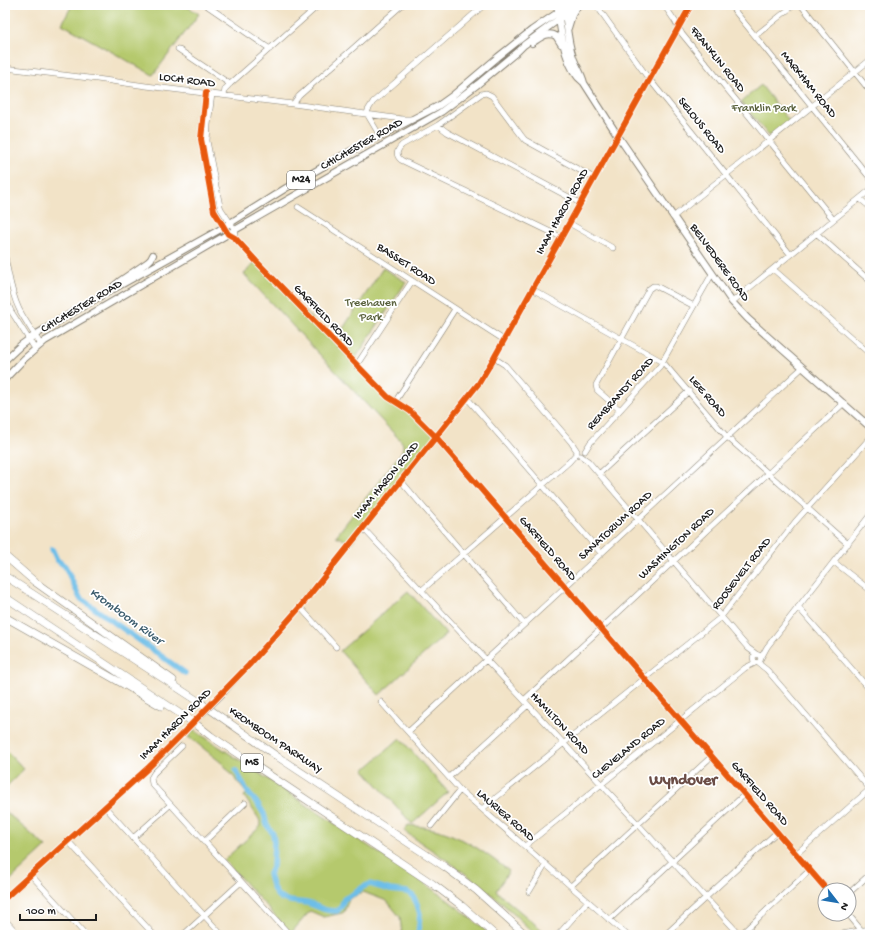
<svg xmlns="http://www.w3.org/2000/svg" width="875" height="940" font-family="'Gochi Hand',sans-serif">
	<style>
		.green { fill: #b5c96d; stroke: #687244 }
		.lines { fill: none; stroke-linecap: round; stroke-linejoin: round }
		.canal { stroke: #6dbee8; stroke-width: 5.5 }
		.minor-casing { stroke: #878072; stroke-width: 6 }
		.major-casing { stroke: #878072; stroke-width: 8 }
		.highway-casing { stroke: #878072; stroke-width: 8 }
		.minor { stroke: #fff; stroke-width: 5 }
		.major { stroke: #fff; stroke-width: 6 }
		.highway { stroke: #fff; stroke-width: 7 }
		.minor-bridge-casing { stroke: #878072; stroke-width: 6; stroke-linecap: butt }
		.minor-bridge { stroke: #fff; stroke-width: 5 }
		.cycleway-casing { stroke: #fff; stroke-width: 8 }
		.cycleway { stroke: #e8590c; stroke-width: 6 }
		.labels { text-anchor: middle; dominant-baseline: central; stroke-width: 3.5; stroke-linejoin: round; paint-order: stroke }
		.shield { fill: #fff; stroke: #606060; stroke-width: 1 }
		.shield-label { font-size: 11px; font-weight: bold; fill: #1c1c1c }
		.street-label { font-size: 12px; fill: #1c1c1c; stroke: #fff }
		.park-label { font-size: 12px; fill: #59613c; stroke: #fff }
		.water-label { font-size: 13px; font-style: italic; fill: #3c5d6e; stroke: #fff }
		.district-label { font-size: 16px; font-weight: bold; fill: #6a4c45; stroke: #fff }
	</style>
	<rect width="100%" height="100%" fill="#fff"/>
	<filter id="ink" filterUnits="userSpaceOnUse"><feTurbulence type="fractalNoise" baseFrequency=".025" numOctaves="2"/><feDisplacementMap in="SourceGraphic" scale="8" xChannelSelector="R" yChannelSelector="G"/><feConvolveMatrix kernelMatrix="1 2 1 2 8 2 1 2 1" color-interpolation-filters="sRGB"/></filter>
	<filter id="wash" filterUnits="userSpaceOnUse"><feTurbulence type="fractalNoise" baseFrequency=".012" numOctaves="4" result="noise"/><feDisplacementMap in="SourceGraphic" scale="16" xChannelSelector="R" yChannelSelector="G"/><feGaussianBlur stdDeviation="0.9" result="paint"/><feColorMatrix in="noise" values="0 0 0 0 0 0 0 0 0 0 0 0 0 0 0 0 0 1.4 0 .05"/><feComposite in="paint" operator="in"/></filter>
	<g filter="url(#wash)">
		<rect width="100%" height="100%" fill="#f2e3c7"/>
		<path class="green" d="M72 5H185L199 14 153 75 62 24Z
			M761 85 790 122 770 137 741 102Z
			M256 261 387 397 406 408 436 437 351 543 336 536 401 453C403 449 404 446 402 442L382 421 244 274Z
			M383 268 406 282 355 359 336 339Z
			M408 591 446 634 379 695 340 651Z
			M194 730 433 889 461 910 491 935H402L400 917 387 901 363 892 349 899 344 912 342 913 324 917 310 911 291 933 224 860 261 826 259 819 244 796 247 794 233 776 223 764 193 740 188 737Z
			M400 738 448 792 412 824 364 770Z
			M5 749 24 769 5 788Z
			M5 811 46 847 5 885Z
			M408 825C424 827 440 829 454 836 474 844 492 858 509 871L496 891 548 935H535C511 910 484 887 455 866 438 854 421 843 404 831Z"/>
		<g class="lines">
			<path class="canal" d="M52 549 57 560 65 566 80 598 185 673
				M236 771 249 794 258 804 264 814 267 825 273 834 274 842 273 866 269 874C271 882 273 892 279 897 287 903 298 901 307 903 319 906 324 912 337 911L341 907 344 899 355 893 363 887 370 884 390 890 407 892 413 896 417 904 420 914 418 935"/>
		</g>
	</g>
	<g filter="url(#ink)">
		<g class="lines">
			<g class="minor-casing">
				<path id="minor" d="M206 5 270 49
					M300 5 311 12
					M664 5 675 21 682 34 833 219
					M730 5 870 178
					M801 5 870 91
					M599 9 646 75 790 254
					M755 36 794 5
					M178 49 230 84
					M5 68 97 79 146 86 293 104 402 119H413
					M206 93 201 139 214 211 219 219 228 234 235 238 256 261 388 397 410 411 436 437 827 890
					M212 94 208 125 207 141 220 206 221 209 235 230V233
					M224 95 225 89 230 84 319 5
					M293 104 299 96 402 5
					M367 114 368 110 373 102 484 5
					M367 114 380 136
					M438 125 447 132 580 203
					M860 199 870 207
					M298 207 504 340
					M673 217 870 60
					M569 223 613 248
					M816 233 870 281
					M561 237 401 160C395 155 397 150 402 145L438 125 481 94 486 93 492 96 521 135 525 140 594 178
					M5 257C9 274 11 293 19 309 25 321 34 333 41 345
					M773 269 870 354
					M532 289 663 362 727 437 848 544
					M5 297 11 311 35 349
					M732 302 870 190
					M494 358 505 365 571 442 577 451
					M356 366 412 281
					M467 398 601 553
					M395 402 455 309
					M620 410 598 391 597 390 596 385 649 289 653 286H656L694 306
					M865 422 870 416
					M585 451 590 443 660 366 712 274
					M581 456 588 461 748 648 756 654
					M599 474 689 391
					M401 481 524 624
					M363 528 521 697 740 935
					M834 562 870 590
					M422 590 569 462 577 453
					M300 607 336 647
					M798 607 870 690
					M761 658 767 647 870 515
					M758 663 760 661 761 658 759 655 756 654 753 657 754 662 758 663 767 670 870 789
					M223 694 249 665 300 607 479 383 494 358 691 5
					M524 700 844 403
					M381 702 460 790 627 935
					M408 732 803 367
					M182 746 154 773 151 778 152 784 290 935
					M449 777 528 705
					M105 807 222 935
					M482 809 721 617 795 522 870 438
					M431 826 460 790
					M133 838 170 805
					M68 841 154 935
					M204 842 245 803
					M525 846 739 673 745 668 755 663
					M796 854 870 789
					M31 875 86 935
					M571 886 712 756
					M529 892 546 864
					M849 893 870 874
					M5 898 112 801
					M848 914 862 931
					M5 920 19 935
					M609 920 745 794
					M183 935 241 882
					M558 935 588 901
					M665 935 777 832
					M740 935 810 870
					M836 935 870 929"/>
			</g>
			<g class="major-casing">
				<path id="major" d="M557 5C561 29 563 66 583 82
					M565 12C567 27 568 43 573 57 576 66 582 74 584 83L618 136 732 302 748 319 870 427
					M568 28 572 15 577 7
					M532 43C540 38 547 31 556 36L561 44
					M113 287 120 281 148 262 151 259 153 255
					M5 360 21 345 35 335 92 301 219 230 286 188 347 153 438 106 452 96 498 57 532 30 569 5
					M5 379 24 359 45 341 228 234 441 112 478 84 518 51 524 45 578 5"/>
			</g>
			<g class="highway-casing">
				<path id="highway" d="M5 556 35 582 173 680
					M5 576 198 701 278 757 445 867 476 890 526 935
					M5 597 197 725 211 736 433 884 462 906 495 935
					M5 617 125 685 161 706"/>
			</g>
			<use href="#minor" class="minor"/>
			<use href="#major" class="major"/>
			<use href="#highway" class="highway"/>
			<g class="minor-bridge-casing">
				<path id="minor-bridge" d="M112 801 148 768 223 694"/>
			</g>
			<use href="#minor-bridge" class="minor-bridge"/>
			<g class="cycleway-casing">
				<path id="cycleway" d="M206 93 201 139 214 211 219 219 228 234 235 238 256 261 388 397 410 411 436 437 827 890
					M5 898 148 768 181 735 249 665 300 607 467 398 479 383 494 358 691 5"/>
			</g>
			<use href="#cycleway" class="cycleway"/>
		</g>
	</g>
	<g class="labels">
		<g class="shield">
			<rect x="287" y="171" width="28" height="18" rx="3"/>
			<rect x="241" y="754" width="22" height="18" rx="3"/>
		</g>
		<g class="shield-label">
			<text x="301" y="180">M24</text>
			<text x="252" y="763">M5</text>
		</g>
		<g class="street-label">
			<text transform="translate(717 60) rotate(51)">FRANKLIN ROAD</text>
			<text transform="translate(187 81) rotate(7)">LOCH ROAD</text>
			<text transform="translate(808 85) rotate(51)">MARKHAM ROAD</text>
			<text transform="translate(701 126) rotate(51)">SELOUS ROAD</text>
			<text transform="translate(362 145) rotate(-30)">CHICHESTER ROAD</text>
			<text transform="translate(563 212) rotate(-61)">IMAM HARON ROAD</text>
			<text transform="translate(719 263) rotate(54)">BELVEDERE ROAD</text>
			<text transform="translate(406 265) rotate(33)">BASSET ROAD</text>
			<text transform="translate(82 307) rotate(-31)">CHICHESTER ROAD</text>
			<text transform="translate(323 316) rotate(46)">GARFIELD ROAD</text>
			<text transform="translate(621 394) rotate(-48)">REMBRANDT ROAD</text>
			<text transform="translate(707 397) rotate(49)">LEE ROAD</text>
			<text transform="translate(387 481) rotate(-51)">IMAM HARON ROAD</text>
			<text transform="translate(616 526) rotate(-43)">SANATORIUM ROAD</text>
			<text transform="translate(677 544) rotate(-43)">WASHINGTON ROAD</text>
			<text transform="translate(547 549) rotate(49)">GARFIELD ROAD</text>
			<text transform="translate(742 574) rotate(-52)">ROOSEVELT ROAD</text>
			<text transform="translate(559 724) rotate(47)">HAMILTON ROAD</text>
			<text transform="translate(176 725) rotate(-45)">IMAM HARON ROAD</text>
			<text transform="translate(275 741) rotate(34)">KROMBOOM PARKWAY</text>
			<text transform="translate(629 749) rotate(-39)">CLEVELAND ROAD</text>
			<text transform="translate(759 794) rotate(49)">GARFIELD ROAD</text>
			<text transform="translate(505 816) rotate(41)">LAURIER ROAD</text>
		</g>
		<g class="park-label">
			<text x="764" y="109">Franklin Park</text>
			<text x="371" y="304">Treehaven<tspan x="371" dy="14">Park</tspan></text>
		</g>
		<g class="water-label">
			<text transform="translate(126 617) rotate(36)">Kromboom River</text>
		</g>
		<g class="district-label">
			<text x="683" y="781">Wyndover</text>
		</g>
	</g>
	<rect width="875" height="940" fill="none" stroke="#fff" stroke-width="20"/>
	<g transform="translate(837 902) rotate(121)"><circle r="19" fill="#ffffff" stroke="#a4a4a4"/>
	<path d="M0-3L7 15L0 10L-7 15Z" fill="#1f6fb2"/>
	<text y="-6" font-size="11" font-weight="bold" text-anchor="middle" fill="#1c1c1c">N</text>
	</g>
	<path d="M20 914v6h76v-6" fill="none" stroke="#1c1c1c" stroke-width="2"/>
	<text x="26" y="914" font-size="12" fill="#1c1c1c" stroke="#ffffff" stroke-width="3" paint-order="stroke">100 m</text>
</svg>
